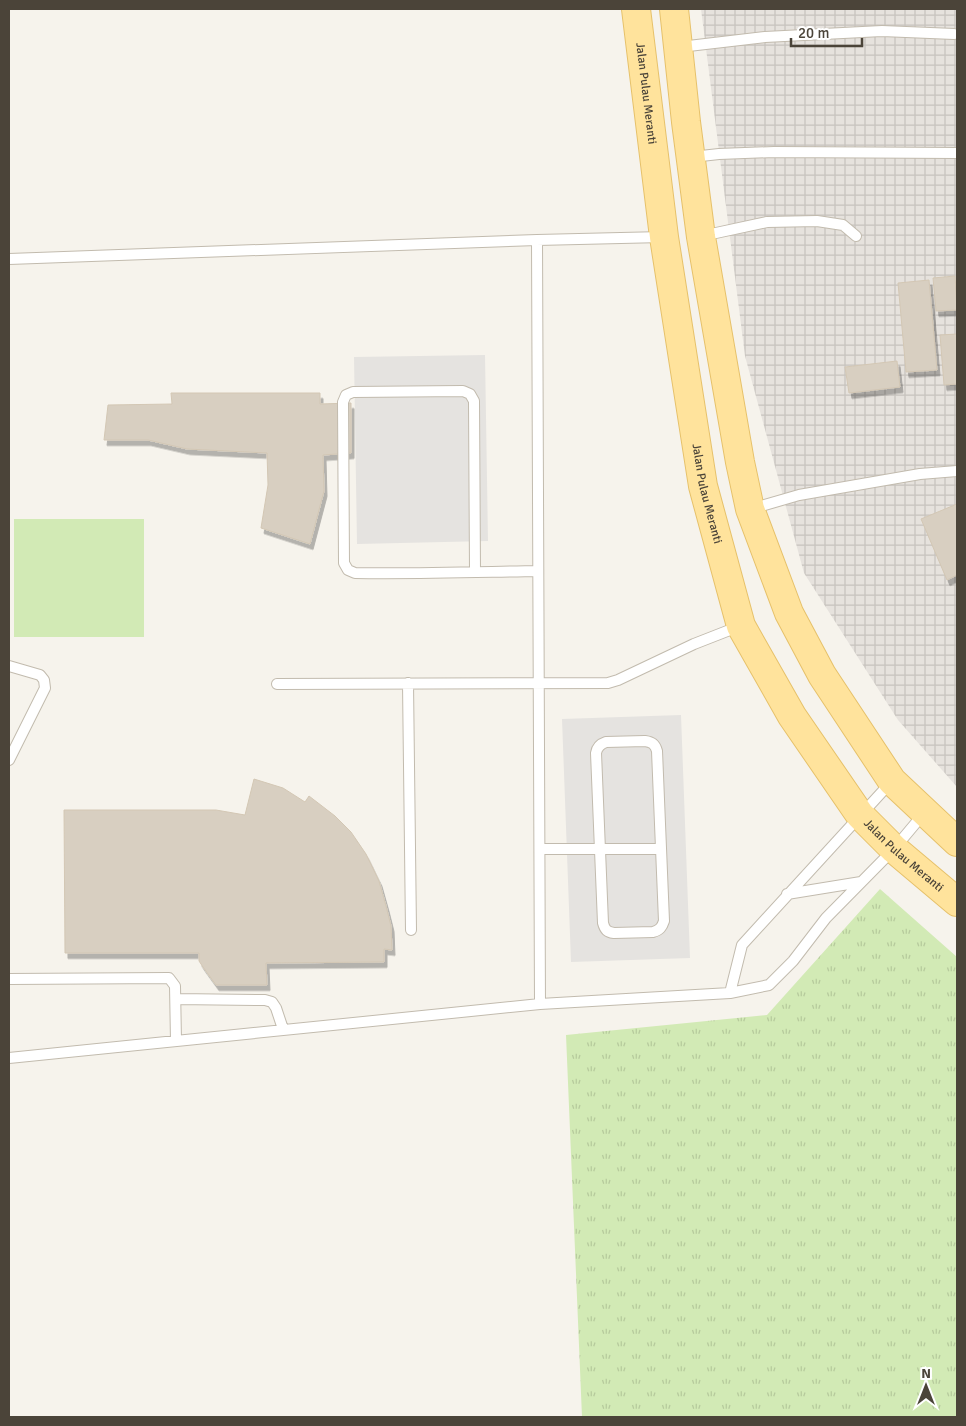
<svg xmlns="http://www.w3.org/2000/svg" width="966" height="1426" font-family="Signika,sans-serif">
	<style>
		.industrial { fill: url(#industrial-grid) }
		.grass { fill: url(#grass-tufts) }
		.pitch { fill: #d2eab5 }
		.parking { fill: #e5e3e0 }
		.building { fill: #d8cfc1; stroke: #d3c7b4; filter: url(#shadow) }
		.lines { fill: none; stroke-linecap: round; stroke-linejoin: round }
		.lane-casing { stroke: #c2bbae; stroke-width: 12 }
		.primary-casing { stroke: #e6c16a; stroke-width: 30 }
		.lane { stroke: #fff; stroke-width: 10 }
		.primary { stroke: #ffe39c; stroke-width: 28 }
		.labels { text-anchor: middle; dominant-baseline: central; stroke-width: 5; stroke-linejoin: round; paint-order: stroke }
		.street-label { font-size: 12px; fill: #4b4439; stroke: #fff }
	</style>
	<defs>
		<pattern id="industrial-grid" width="8" height="8" patternUnits="userSpaceOnUse" patternTransform="scale(1.25)"><rect width="8" height="8" fill="#e6e2dd"/><path d="M0 4h8M4 0v8" fill="none" stroke="#c7c3be"/></pattern>
		<pattern id="grass-tufts" width="24" height="20" patternUnits="userSpaceOnUse" patternTransform="scale(1.25)"><rect width="24" height="20" fill="#d2eab5"/><path d="M3 7l-1-3M5 7V3M7 7l1-3M15 17l-1-3M17 17v-4M19 17l1-3" fill="none" stroke="#b6ca9c"/></pattern>
		<filter id="shadow"><feDropShadow dx="3" dy="5.5" stdDeviation="0" flood-color="#0004"/></filter>
	</defs>
	<rect width="100%" height="100%" fill="#f6f3ec"/>
	<path class="industrial" d="M701 9H957V787L898 720 804 573 745 356Z"/>
	<path class="grass" d="M880 889 957 957V1417H582L566 1035 767 1015Z"/>
	<path class="pitch" d="M14 519H144V637H14Z"/>
	<path class="parking" d="M485 355 488 541 357 544 354 357Z
		M681 715 690 958 571 962 562 719Z"/>
	<path class="building" d="M955 276 957 310 936 311 933 278Z
		M929 280 937 370 906 372 898 283Z
		M957 334V384L944 385 940 335Z
		M897 361 900 387 849 393 845 367Z
		M171 393H320V404L351 403V453L323 455 324 491 310 544 261 528 268 485 267 453 187 449 148 440H104L108 405 172 404Z
		M957 504V575L947 580 921 519Z
		M254 779 283 788 305 802 309 796 335 816 351 832 366 854 379 881 386 906 391 926 392 950 384 949V962L266 963 267 985H216L203 967 199 961V953H65L64 810H216L245 815Z"/>
	<g class="lines">
		<g class="lane-casing">
			<path id="lane" d="M680 47 765 37 882 31 954 34
				M692 157 719 154 774 152 957 153
				M702 236 767 222 817 221 843 225 856 236
				M537 240 540 1004
				M9 259 537 240 663 237
				M751 509 799 495 920 474 957 471
				M475 572 474 401 470 394 463 391 353 392 346 395 343 402 344 563 348 570 355 573C416 574 477 572 538 571
				M9 666 40 675 44 680 45 688 9 760
				M408 683 411 930
				M277 684 608 683 618 680 694 644 740 626
				M645 741C652 742 655 744 657 751L664 921C662 927 660 930 653 932L614 933C607 932 605 930 603 923L596 753C597 747 600 744 606 742Z
				M540 849H661
				M787 894 861 882
				M9 979 169 978 175 986 176 1041
				M730 993 742 945 892 781
				M176 999 265 1000 272 1002 276 1008 283 1029
				M9 1058 540 1004 730 993 769 985 793 961 826 918 894 849 925 812"/>
		</g>
		<g class="primary-casing">
			<g id="primary">
				<path id="s1" d="M636 9 664 237 703 486 741 626 792 716 860 815 894 849 957 902"/>
				<path d="M674 9 686 122 701 237 740 462 750 509 789 613 822 675 892 781 957 842"/>
			</g>
		</g>
		<use href="#lane" class="lane"/>
		<use href="#primary" class="primary"/>
	</g>
	<g class="labels">
		<g class="street-label">
			<text stroke="none"><textPath href="#s1" startOffset="85">Jalan Pulau Meranti</textPath></text>
			<text stroke="none"><textPath href="#s1" startOffset="490">Jalan Pulau Meranti</textPath></text>
			<text stroke="none"><textPath href="#s1" startOffset="910">Jalan Pulau Meranti</textPath></text>
		</g>
	</g>
	<rect width="966" height="1426" fill="none" stroke="#4b4439" stroke-width="20"/>
	<g transform="translate(926 1386)" stroke="#ffffff" stroke-width="4" paint-order="stroke">
	<path d="M0-4L9 19L0 12L-9 19Z" fill="#4b4439"/>
	<text y="-8" font-size="14" font-weight="bold" text-anchor="middle" fill="#4b4439">N</text>
	</g>
	<path d="M791 38v8h71v-8" fill="none" stroke="#4b4439" stroke-width="2.5"/>
	<text x="798" y="38" font-size="15" fill="#4b4439" stroke="#ffffff" stroke-width="4" paint-order="stroke">20 m</text>
</svg>
